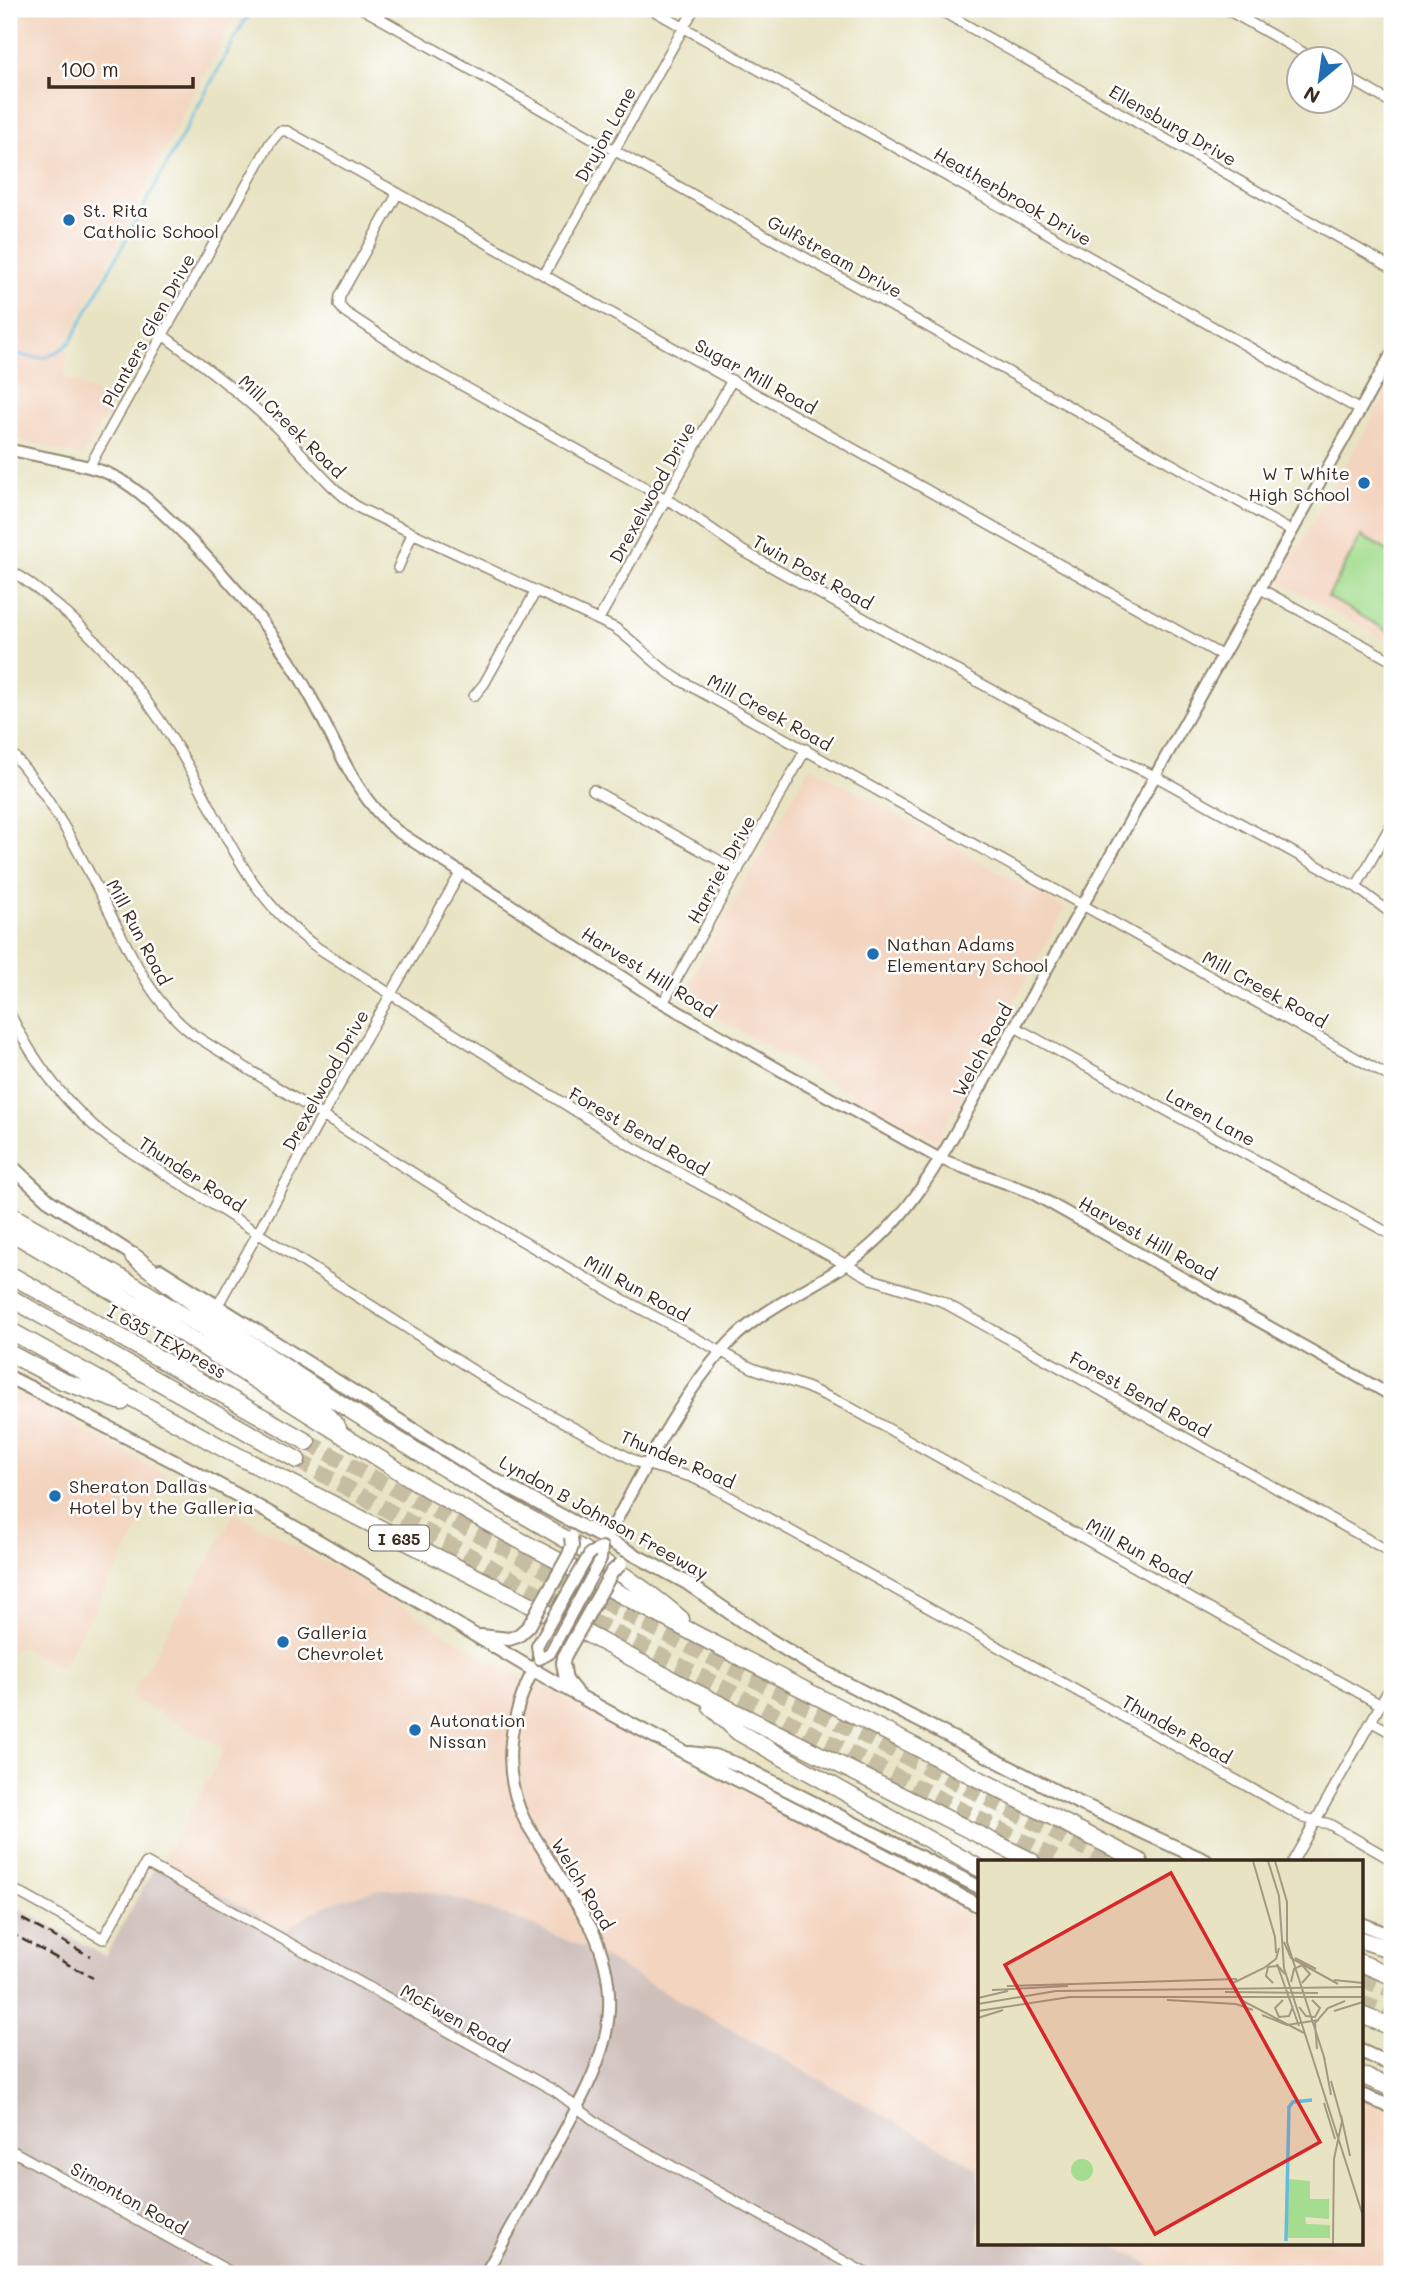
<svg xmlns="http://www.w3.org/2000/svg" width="1401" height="2283" font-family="Mali,sans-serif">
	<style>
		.built { fill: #f3d4bf }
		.industrial { fill: #cfc0bb }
		.green { fill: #a4dd8f; stroke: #708456; stroke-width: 2 }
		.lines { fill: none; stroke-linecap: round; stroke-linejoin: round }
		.stream { stroke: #63bbe0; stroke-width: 2.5 }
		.motorway-tunnel { stroke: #c5bea2; stroke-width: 16; stroke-dasharray: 16 8; stroke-linecap: butt }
		.minor-casing { stroke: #928670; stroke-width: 12 }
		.tertiary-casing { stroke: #928670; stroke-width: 14 }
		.secondary-casing { stroke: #928670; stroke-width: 16 }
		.motorway-casing { stroke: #928670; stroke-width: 19 }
		.minor { stroke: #fff; stroke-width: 9 }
		.tertiary { stroke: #fff; stroke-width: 10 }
		.secondary { stroke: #fff; stroke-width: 12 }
		.motorway { stroke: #fff; stroke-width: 16 }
		.rail { stroke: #3b2a1e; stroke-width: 2.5; stroke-dasharray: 10 5; stroke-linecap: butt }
		.tertiary-bridge-casing { stroke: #928670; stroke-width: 14; stroke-linecap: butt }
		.secondary-bridge-casing { stroke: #928670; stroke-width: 16; stroke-linecap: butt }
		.tertiary-bridge { stroke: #fff; stroke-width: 10 }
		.secondary-bridge { stroke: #fff; stroke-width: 12 }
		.poi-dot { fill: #1f6fb2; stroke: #fff; stroke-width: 2.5 }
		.labels { text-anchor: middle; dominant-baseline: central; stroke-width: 5; stroke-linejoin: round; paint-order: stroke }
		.shield { fill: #fff; stroke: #766a62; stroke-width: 2 }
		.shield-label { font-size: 16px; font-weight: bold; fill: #3b2a1e }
		.street-label { font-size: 18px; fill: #3b2a1e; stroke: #fff }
		.poi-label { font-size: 18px; fill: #3b2a1e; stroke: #fff; text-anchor: start }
		.inset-river { fill: none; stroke: #63bbe0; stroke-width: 3.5 }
		.inset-road { fill: none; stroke: #a39981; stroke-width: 2 }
		.view { fill: #d62828; fill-opacity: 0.15; stroke: #d62828; stroke-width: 3.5 }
		.inset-edge { fill: none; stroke: #3b2a1e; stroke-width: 3.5 }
	</style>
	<rect width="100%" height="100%" fill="#fff"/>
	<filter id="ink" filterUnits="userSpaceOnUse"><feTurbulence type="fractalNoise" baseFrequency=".0143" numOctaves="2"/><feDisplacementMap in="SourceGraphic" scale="14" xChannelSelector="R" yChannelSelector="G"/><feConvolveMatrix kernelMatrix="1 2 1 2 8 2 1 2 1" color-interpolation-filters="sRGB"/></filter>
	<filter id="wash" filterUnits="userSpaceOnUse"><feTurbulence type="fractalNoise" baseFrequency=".00686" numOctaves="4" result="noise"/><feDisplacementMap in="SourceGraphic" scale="28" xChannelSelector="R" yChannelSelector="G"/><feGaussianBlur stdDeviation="1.57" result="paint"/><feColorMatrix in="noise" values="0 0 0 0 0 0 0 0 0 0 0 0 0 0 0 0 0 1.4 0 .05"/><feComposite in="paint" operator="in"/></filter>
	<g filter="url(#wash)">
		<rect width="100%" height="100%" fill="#e8e3c3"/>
		<path class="built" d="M9 9H241L227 28 217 54 190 101 68 340 65 376 113 402 82 456 9 438Z
			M1392 383V644L1279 582Z
			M810 766 1065 909 937 1141 681 998Z
			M9 1388 168 1476 61 1669 20 1646 11 1651 9 1658Z
			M235 1513 368 1586 501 1667 552 1692 692 1766 895 1865 979 1911V2169L590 1950 514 1918 446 1895 410 1889H380L334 1902 309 1914 287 1931 162 1863 225 1749 130 1697Z
			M1361 2098 1392 2112V2274H1167L1111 2243H1361Z"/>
		<path class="industrial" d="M158 1861 286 1931 309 1914 334 1902 380 1889H410L446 1895 514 1918 590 1950 979 2169V2243H1111L1167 2274H9V1903L105 1956Z"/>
		<path class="green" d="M1361 536 1392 553V633L1328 597Z"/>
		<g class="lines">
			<path class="stream" d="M9 351C35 361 50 362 71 341L245 20 257 9"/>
		</g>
	</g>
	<g filter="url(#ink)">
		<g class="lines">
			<path class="motorway-tunnel" d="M307 1442 638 1620 1110 1861
				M297 1460 528 1588 1061 1861
				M1361 1979 1392 1990
				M1361 2003 1392 2015"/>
			<g class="minor-casing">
				<path id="minor" d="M363 9 1291 531
					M651 9 1360 410
					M938 9 1392 268
					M1226 9 1316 60
					M1342 74 1392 103
					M398 193 340 296 339 305 345 312 424 364 680 507 743 551 1113 757 1155 776 1356 887 1392 914
					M544 275 694 9
					M164 336C206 367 248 399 285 436 310 461 330 489 359 508L615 628C638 644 654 665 678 679L1392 1078
					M89 467 270 143 280 131H287L1221 655
					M398 568 412 534
					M9 569C78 615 137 679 179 750 225 826 242 893 318 948L634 1148 872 1279 941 1301 1392 1553
					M1259 588 1392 661
					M599 619 732 380
					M474 696 484 684 536 591
					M9 750C52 797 81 856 110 913 133 958 152 1003 194 1035L512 1235 624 1300 752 1368 806 1387 844 1404 1381 1705
					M593 790 738 871
					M1356 887 1392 823
					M663 1003 806 749
					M9 1012C34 1063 65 1105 110 1139L504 1390 637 1462 691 1477 709 1485 1304 1818 1329 1824 1392 1860
					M1015 1027 1392 1235
					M218 1305 357 1053 461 872
					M1372 1722 1392 1733
					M1293 1861 1392 1684
					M9 1887 103 1939 146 1863 555 2091 607 2130 867 2274
					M9 2149 234 2274"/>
			</g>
			<g class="tertiary-casing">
				<path id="tertiary" d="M9 449C41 458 76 461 107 473 133 484 154 505 174 524 228 576 277 633 312 699 337 745 356 798 397 831L653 997 787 1074 940 1159 1030 1192 1392 1396
					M603 1545C639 1479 679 1396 730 1342 768 1303 820 1286 862 1253 917 1209 948 1145 982 1085L1392 353
					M485 2274C509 2232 532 2191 555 2148 596 2073 632 2014 592 1929L525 1821C499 1768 510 1715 536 1664"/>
			</g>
			<g class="secondary-casing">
				<path id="secondary" d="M9 1164 48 1200 141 1260
					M160 1270 484 1474 687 1583 762 1635 811 1665 1075 1801 1206 1861
					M9 1377C111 1429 214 1480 313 1538 403 1590 490 1647 581 1697 712 1770 848 1833 979 1906
					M481 1636 509 1639 518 1636
					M563 1663 566 1680 575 1691
					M690 1753 714 1756 739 1765 979 1887
					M1361 1924 1392 1936
					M1361 2051 1392 2065
					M1361 2095 1392 2107"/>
			</g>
			<g class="motorway-casing">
				<path id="motorway" d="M9 1214 137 1287 207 1330 317 1404 338 1428
					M9 1231 151 1314 426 1488 519 1540 701 1637 1139 1861
					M133 1256C237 1340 352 1413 467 1482 540 1526 616 1563 681 1619
					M9 1274 307 1442
					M9 1297 297 1460
					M9 1330 228 1451 578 1629 697 1693 1031 1861
					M9 1353 62 1381 122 1402
					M711 1707 738 1732 979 1868
					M1361 1940 1392 1950
					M1361 1963 1392 1976
					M1361 2015 1392 2027
					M1361 2075 1392 2088"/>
			</g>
			<use href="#minor" class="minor"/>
			<use href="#tertiary" class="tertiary"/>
			<use href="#secondary" class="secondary"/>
			<use href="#motorway" class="motorway"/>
			<path class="rail" d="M9 1912 90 1956
				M9 1932 93 1978"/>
			<g class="tertiary-bridge-casing">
				<path id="tertiary-bridge" d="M602 1547 601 1559 550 1653 539 1659 537 1646 590 1553Z"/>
			</g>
			<g class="secondary-bridge-casing">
				<path id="secondary-bridge" d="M518 1636 529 1626 569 1555 572 1546 571 1537
					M563 1663 564 1657 612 1572 621 1564"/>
			</g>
			<use href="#tertiary-bridge" class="tertiary-bridge"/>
			<use href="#secondary-bridge" class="secondary-bridge"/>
		</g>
	</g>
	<g class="poi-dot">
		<circle cx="69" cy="220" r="7"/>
		<circle cx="1364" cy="483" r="7"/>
		<circle cx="873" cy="954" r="7"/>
		<circle cx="55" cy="1496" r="7"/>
		<circle cx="283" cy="1642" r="7"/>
		<circle cx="415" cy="1730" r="7"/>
	</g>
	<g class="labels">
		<rect class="shield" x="369" y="1525.5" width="60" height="25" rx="5"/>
		<g class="shield-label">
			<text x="399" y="1538">I 635</text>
		</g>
		<g class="street-label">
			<text transform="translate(1173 125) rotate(30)">Ellensburg Drive</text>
			<text transform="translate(605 134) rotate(-61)">Drujon Lane</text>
			<text transform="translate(1013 196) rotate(30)">Heatherbrook Drive</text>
			<text transform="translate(835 256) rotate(29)">Gulfstream Drive</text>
			<text transform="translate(148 330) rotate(-61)">Planters Glen Drive</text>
			<text transform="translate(756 376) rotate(29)">Sugar Mill Road</text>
			<text transform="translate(292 426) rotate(44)">Mill Creek Road</text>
			<text transform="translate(652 492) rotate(-61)">Drexelwood Drive</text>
			<text transform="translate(813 572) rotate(29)">Twin Post Road</text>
			<text transform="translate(770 712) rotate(29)">Mill Creek Road</text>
			<text transform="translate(721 869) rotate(-61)">Harriet Drive</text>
			<text transform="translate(139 932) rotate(62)">Mill Run Road</text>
			<text transform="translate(649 972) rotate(32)">Harvest Hill Road</text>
			<text transform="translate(1265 989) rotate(29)">Mill Creek Road</text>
			<text transform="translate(982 1050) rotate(-61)">Welch Road</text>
			<text transform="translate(325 1080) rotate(-61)">Drexelwood Drive</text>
			<text transform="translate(1211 1117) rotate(29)">Laren Lane</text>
			<text transform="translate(639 1131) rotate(30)">Forest Bend Road</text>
			<text transform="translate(192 1174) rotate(33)">Thunder Road</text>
			<text transform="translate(1148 1238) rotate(29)">Harvest Hill Road</text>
			<text transform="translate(637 1288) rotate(29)">Mill Run Road</text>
			<text transform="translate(167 1341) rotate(29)">I 635 TEXpress</text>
			<text transform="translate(1140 1394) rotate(29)">Forest Bend Road</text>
			<text transform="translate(678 1459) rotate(23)">Thunder Road</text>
			<text transform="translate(604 1517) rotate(29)">Lyndon B Johnson Freeway</text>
			<text transform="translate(1139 1551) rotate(29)">Mill Run Road</text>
			<text transform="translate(1177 1729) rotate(29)">Thunder Road</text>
			<text transform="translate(583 1884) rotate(59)">Welch Road</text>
			<text transform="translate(455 2018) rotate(29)">McEwen Road</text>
			<text transform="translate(129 2198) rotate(29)">Simonton Road</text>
		</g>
		<g class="poi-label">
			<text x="83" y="210">St. Rita<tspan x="83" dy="21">Catholic School</tspan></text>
			<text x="1350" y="473" text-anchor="end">W T White<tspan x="1350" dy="21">High School</tspan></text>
			<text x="887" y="944">Nathan Adams<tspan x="887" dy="21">Elementary School</tspan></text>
			<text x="69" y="1486">Sheraton Dallas<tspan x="69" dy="21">Hotel by the Galleria</tspan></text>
			<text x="297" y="1632">Galleria<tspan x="297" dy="21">Chevrolet</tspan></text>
			<text x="429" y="1720">Autonation<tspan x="429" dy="21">Nissan</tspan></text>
		</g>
	</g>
	<g transform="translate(978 1860)">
		<rect width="385" height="385" fill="#e8e3c3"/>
		<path d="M93 310a11 11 0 1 1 22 0a11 11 0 1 1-22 0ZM310 319 332 321V339H351V359L327 357 328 364 352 365V378H310Z" fill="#a4dd8f"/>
		<path class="inset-river" d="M308 381 311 247 315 242 334 240"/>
		<path class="inset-road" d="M275 1 297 77 298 93M290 1 301 36 306 108 385 356M297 1 309 42V82L347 200M306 82 313 98 360 124M317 98 338 109M299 104 321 166M356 120 385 123M313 122 316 109 324 105 332 114 324 123M255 123 286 108 298 99 301 88M295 123 288 116 290 107 300 106 307 114M29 126 259 119M14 130 90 126M247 132 340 133M0 138 30 131M189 140 258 144 275 150M263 140 326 173M305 140 297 148 301 157 311 156 315 146M0 144 78 131 385 127M321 147 328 156 337 157 342 148 334 140M0 151 92 137H385M356 151 385 142M284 155 309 165 341 160M0 158 25 150M0 176V223M339 189 337 163 350 148 367 141M346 197 353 235M353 221 364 261 356 299 355 384M346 243 357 279M363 255 372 296"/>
		<path class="view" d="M193 13 342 282 177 374 27 105Z"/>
		<rect width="385" height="385" class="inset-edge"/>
	</g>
	<rect width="1401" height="2283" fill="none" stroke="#fff" stroke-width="35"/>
	<g transform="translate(1320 80) rotate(209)"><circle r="33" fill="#ffffff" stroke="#b1aaa5" stroke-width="2"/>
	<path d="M0-5L12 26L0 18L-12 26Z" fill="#1f6fb2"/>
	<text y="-10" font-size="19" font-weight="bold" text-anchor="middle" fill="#3b2a1e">N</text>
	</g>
	<path d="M49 77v10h144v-10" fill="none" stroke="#3b2a1e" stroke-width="3.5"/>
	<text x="60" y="77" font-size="21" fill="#3b2a1e" stroke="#ffffff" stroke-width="5" paint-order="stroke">100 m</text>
</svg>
